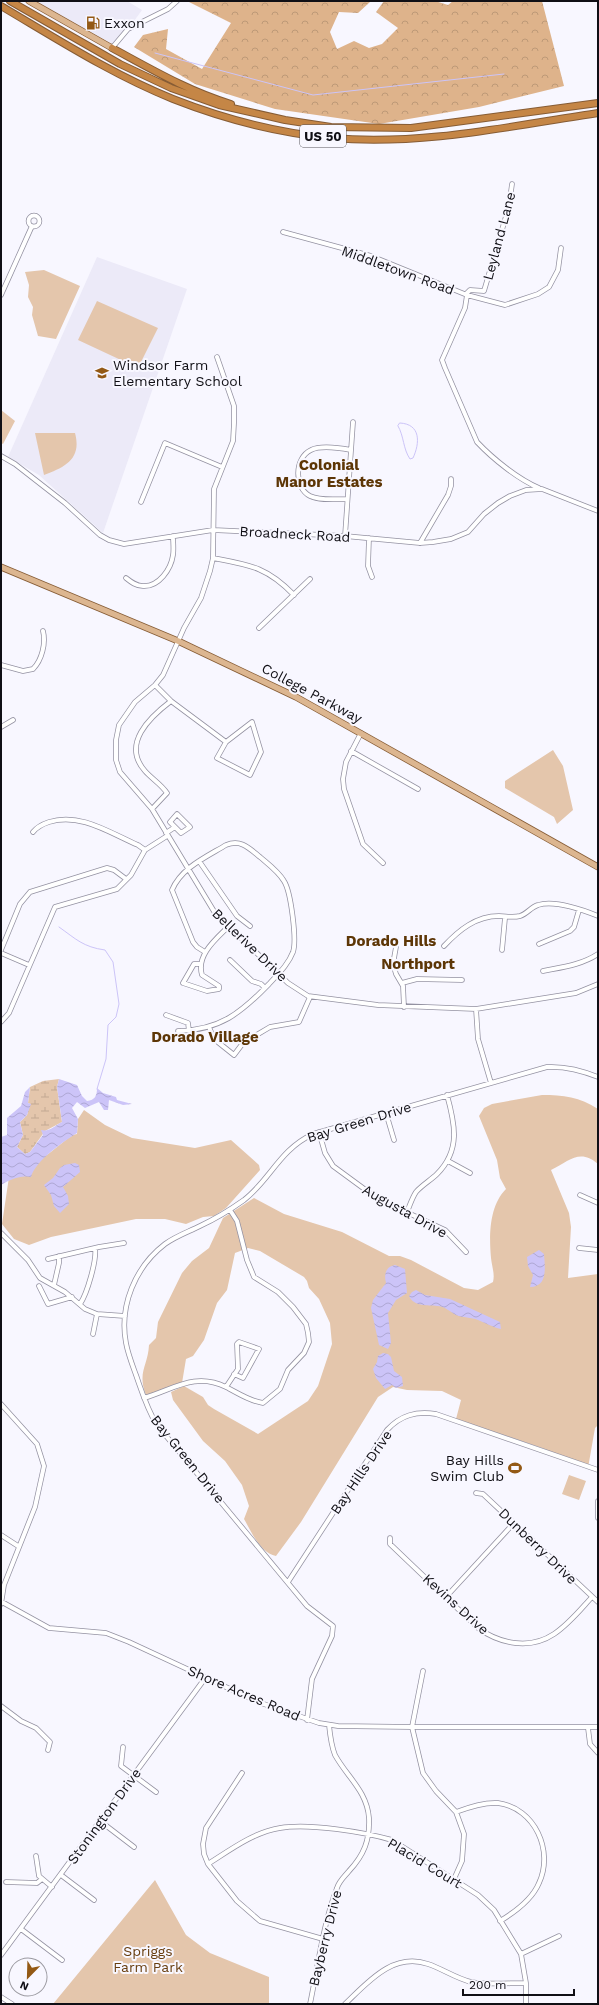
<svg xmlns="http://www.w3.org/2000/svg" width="599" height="2005" font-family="'Work Sans',sans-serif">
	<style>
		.built { fill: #eceaf8 }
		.green { fill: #e4c6ac }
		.forest { fill: url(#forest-crowns) }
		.wetland { fill: url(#wetland-marsh) }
		.water { fill: url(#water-waves) }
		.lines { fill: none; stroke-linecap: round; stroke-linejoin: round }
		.stream { stroke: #ccc4f8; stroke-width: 1 }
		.minor-casing { stroke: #9492a2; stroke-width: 5.5 }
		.major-casing { stroke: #865c35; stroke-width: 7 }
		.highway-casing { stroke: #865c35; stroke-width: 8 }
		.minor { stroke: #fff; stroke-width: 4 }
		.major { stroke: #dcb690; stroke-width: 5.5 }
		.highway { stroke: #c58646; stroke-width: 6 }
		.labels { text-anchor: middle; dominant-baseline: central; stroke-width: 4; stroke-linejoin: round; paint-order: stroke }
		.shield { fill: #f8f7ff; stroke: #56555b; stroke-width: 1 }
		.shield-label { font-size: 13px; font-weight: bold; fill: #100f15 }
		.poi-label { font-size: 14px; fill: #100f15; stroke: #f8f7ff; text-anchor: start }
		.street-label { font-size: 14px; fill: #100f15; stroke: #f8f7ff }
		.park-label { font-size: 14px; fill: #683e0f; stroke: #f8f7ff }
		.neighbourhood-label { font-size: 15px; font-weight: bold; fill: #5d3606; stroke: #f8f7ff }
	</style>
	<defs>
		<pattern id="forest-crowns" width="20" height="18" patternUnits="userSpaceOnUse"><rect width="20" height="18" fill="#deb38b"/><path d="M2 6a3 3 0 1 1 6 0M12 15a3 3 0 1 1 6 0" fill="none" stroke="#bd9977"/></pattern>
		<pattern id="wetland-marsh" width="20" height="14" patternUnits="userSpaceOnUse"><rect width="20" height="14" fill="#e4c6ac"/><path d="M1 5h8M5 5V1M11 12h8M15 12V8" fill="none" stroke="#c3a993"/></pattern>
		<pattern id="water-waves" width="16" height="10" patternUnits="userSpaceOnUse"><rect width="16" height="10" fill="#ccc4f8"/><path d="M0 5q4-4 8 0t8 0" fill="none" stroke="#aea7d4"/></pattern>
	</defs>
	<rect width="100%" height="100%" fill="#f8f7ff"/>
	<path class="built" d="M36 1H127L142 10 116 46Z
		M97 257 187 289 103 533 39 475 8 457Z"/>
	<path class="green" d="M44 270 80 286 56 339 38 336 32 315 33 307 28 297 29 285 25 272Z
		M97 301 158 328 138 368 78 340Z
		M1 410 15 421 3 444 1 443Z
		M35 433H75C82 459 65 467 44 475Z
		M553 750 563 766 573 810 557 824 554 817 505 788V781Z
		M542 1095C563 1095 580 1097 598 1109V1164C580 1148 569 1161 551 1170L569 1213 571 1227 568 1278 598 1274V1425L595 1428 588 1468 542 1448 456 1419 461 1400 442 1391 407 1390 393 1387 378 1397 301 1522 276 1556C260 1553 251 1531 244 1519L249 1506 242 1485 225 1461 203 1441 173 1400 171 1392 184 1386 203 1397 208 1405 214 1409 258 1434 308 1401 318 1386 332 1344 330 1323 319 1299 309 1288 307 1281 304 1277 260 1251 248 1248 235 1253 227 1290 217 1303 204 1340 193 1356 186 1359 182 1383 146 1395C137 1372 148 1366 149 1345L156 1338 158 1322 182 1273 192 1261 209 1248 223 1218 254 1198 284 1214 342 1232 389 1256H400L411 1260 464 1288 478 1290 493 1282C495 1274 492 1267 491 1258 489 1236 489 1206 506 1189L500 1178 497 1160 479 1116 484 1108 492 1104Z
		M84 1110 105 1125 132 1138 195 1148 231 1140 259 1165 260 1170 226 1208 214 1216 203 1217 186 1224 165 1219H136L51 1237 29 1245 14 1239 2 1224 9 1177 47 1155 72 1135 77 1134 78 1119Z
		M569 1475 586 1481 579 1500 562 1494Z
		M155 1880 186 1935 210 1953 269 1977V2004H53Z"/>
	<path class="forest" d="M187 1 370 2 358 13 339 12 330 32 337 49 354 41 369 48 382 44 398 28 376 12 384 1H435L448 5 453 1H542L564 86 479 107 379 124 275 109 195 84 134 47 143 35 168 29 166 49 202 69 231 23Z"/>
	<path class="wetland" d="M59 1079 57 1087 62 1122 45 1131 30 1152 25 1154 17 1147 23 1135 20 1122 27 1115 30 1104 28 1103 30 1087 43 1081Z"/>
	<path class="water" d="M59 1079 77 1085 82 1096 87 1101C95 1100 97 1096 97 1088L103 1093 116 1097 117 1100 132 1104 123 1105 109 1100 108 1110H104L99 1102 85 1108 77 1102 72 1108 78 1119 77 1133C63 1142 36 1160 31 1177 20 1175 11 1179 1 1185V1137L7 1135V1118L21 1106 25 1092 30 1087 28 1103 31 1104 27 1115 20 1122 23 1135 17 1147 25 1154 30 1152 43 1135 41 1130C50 1132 54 1126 62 1122L57 1087Z
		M75 1163 79 1165 80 1172 63 1187 68 1196 69 1204 60 1213 54 1206 51 1195 44 1185 53 1178 60 1168 64 1165Z
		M539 1250 544 1254C545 1267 548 1287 530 1287L533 1275 528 1266 527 1257Z
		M395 1265 405 1269 407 1293 396 1300 388 1313 391 1343 388 1349 379 1345 371 1308 373 1300 386 1283C384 1275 385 1267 395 1265Z
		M416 1290 425 1295 450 1299 500 1322 501 1329C492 1327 486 1323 478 1320 471 1317 463 1318 456 1315 450 1312 445 1306 437 1306 428 1305 414 1307 409 1296L412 1292Z
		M383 1353 388 1354 391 1357 394 1371 402 1377 403 1386 396 1388 392 1385 385 1389 376 1378 373 1369 377 1362 378 1356Z"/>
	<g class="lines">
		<path class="stream" d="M155 53 313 95 504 74
			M400 423C421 424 420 443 413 458L410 459C403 449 404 436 398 426Z
			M59 927C76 939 83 947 105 950L113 962 119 1004 116 1017 108 1025 106 1059 97 1089"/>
		<g class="minor-casing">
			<path id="minor" d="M112 48 128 29 168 9 177 1
				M28.5 221a5.5 5.5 0 1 1 11 0a5.5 5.5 0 1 1-11 0Z
				M283 232 371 256 467 295 505 305 538 294 549 287 558 270 561 248
				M466 294 470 290 484 291 509 206 512 184
				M1 295 32 226
				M467 295 465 308 442 360 445 368 477 442C493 459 518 479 539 488
				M217 357 234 406V423L233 441 214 489 213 558 210 571 201 598 184 628 163 675 155 685 135 702 119 725 116 740V760L120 772 152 809 215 913 288 983 308 996 378 1005 476 1009 576 993 598 984
				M1 456 15 464 65 503 100 535 109 540 124 544 213 530 345 536 420 543 433 542 451 539 468 532 484 514 498 503 510 496 526 490 542 489 598 511
				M347 499C336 499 320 501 310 496 294 488 294 458 311 450 321 445 340 448 351 450
				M141 502 165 443 222 467
				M345 536 353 422
				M369 538 368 566 372 577
				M420 543 448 495 451 486V479
				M213 558C250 565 267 567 294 595
				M126 578C131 582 136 586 143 586 159 587 171 569 173 555 174 549 173 542 173 536
				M259 628 310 579
				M1 665 23 671 33 669C42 660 46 643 43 631
				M155 685 171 701 226 742
				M252 722 261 752 250 775 217 758 226 742Z
				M1 727 13 720
				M361 733 346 762 343 779 344 789 363 844 383 863
				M351 751 418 789
				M152 809 167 793C161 784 152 779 145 771 121 744 150 717 171 701
				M33 832C37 827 43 824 49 822 80 812 110 833 138 845L145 850
				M166 833 175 827 181 833 190 827 177 814 170 822 175 827
				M199 861 237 916 250 926
				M539 944 570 931 574 927 579 910
				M444 946C459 930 476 916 499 916 506 916 512 918 520 916 527 914 531 907 538 905 554 900 583 910 598 916
				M396 947 393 964 396 974 403 986 404 1007
				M1 950 20 904 30 892 107 868 114 870 126 879
				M502 950 505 918
				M1 953 29 965
				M230 960 252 981 261 984 265 988
				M201 964H194L183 983 207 991 219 989V986L202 975C196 955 216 939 229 926
				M543 971C563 967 581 965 598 954
				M402 983 417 979 462 980
				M476 1009 478 1039 491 1083
				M166 1015 188 1023 189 1031
				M1 1022 9 1013 55 907 117 889 131 875 145 850 167 836
				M209 1027 214 1039 234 1055 243 1043 270 1027 299 1022 310 997
				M178 1031C220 1030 241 1013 269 984 278 974 288 965 293 952 297 940 291 892 284 881 278 871 268 864 260 857 249 848 241 839 226 845 206 857 181 868 172 890L193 942 197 947 205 952
				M386 1113 394 1140
				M319 1132 325 1153 333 1166 378 1199 445 1230 466 1252
				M448 1161 470 1173
				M580 1195 598 1203
				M407 1212C410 1205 412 1198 416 1192 422 1185 431 1180 437 1174 461 1150 455 1124 447 1095
				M1 1233 28 1260 40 1278 65 1292 85 1309 97 1314 125 1316
				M579 1248 598 1250
				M48 1259 99 1247 124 1243
				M54 1285 59 1263V1256
				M39 1286 48 1304 72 1297
				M80 1304C87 1294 97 1260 95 1248
				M93 1334 97 1314
				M226 1387 238 1369 237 1344 239 1342 259 1349 243 1378 234 1374
				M144 1398C174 1389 195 1372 226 1387 238 1393 249 1401 263 1403L280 1389 288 1370 304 1353 309 1342 308 1333 306 1324 293 1307 278 1292 254 1277 247 1260 237 1221 230 1210
				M1 1404 37 1444 44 1466 35 1507 4 1585 1 1604
				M476 1493 483 1494 598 1602
				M598 1501V1518
				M1 1535 18 1546
				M390 1538V1544L478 1628C500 1644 530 1650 554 1634 569 1624 580 1610 592 1597
				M288 1582 387 1430C401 1415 416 1411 436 1414L598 1470
				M446 1597 514 1523
				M2 1602 49 1628 106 1633 129 1642 258 1702 319 1723 338 1726 412 1727H598
				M423 1671 412 1727 423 1773 436 1791 456 1812 464 1834 462 1861 454 1879
				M1 1706 21 1721 36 1728 50 1742 48 1750
				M307 1720 312 1679 332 1636 333 1626 307 1606 157 1425C147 1409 142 1392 136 1375 132 1364 128 1354 126 1343 119 1306 135 1267 165 1244 176 1236 188 1232 200 1226 215 1219 230 1210 244 1200 271 1179 279 1150 313 1134L547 1067C566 1066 581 1070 598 1077
				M588 1728 590 1744 598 1753
				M123 1747 121 1766 156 1792
				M242 1773 206 1828 203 1844 204 1854 208 1864 237 1901 260 1921 323 1939
				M456 1812C469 1807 484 1802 498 1803 535 1808 554 1851 539 1883 532 1900 515 1912 500 1921
				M100 1821 134 1847
				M36 1856 39 1876 52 1887
				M208 1864C230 1850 254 1832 280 1828 309 1823 364 1832 392 1840L478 1895 494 1910 521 1954 526 1983V2004
				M61 1875 94 1900
				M6 1882 37 1883 42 1879
				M21 1929 62 1960
				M521 1954 559 1936
				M1 1955 206 1677
				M1 1997 12 2004
				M310 2004C318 1966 323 1924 337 1888 339 1881 345 1876 349 1871 364 1855 370 1840 369 1818 367 1791 347 1777 335 1755 331 1745 330 1735 329 1725
				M345 2004C368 1982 393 1952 428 1964 443 1969 455 1978 471 1982 488 1985 508 1983 526 1983"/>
		</g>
		<g class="major-casing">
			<path id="major" d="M29 1 112 48
				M1 567 178 641 296 697 598 867"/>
		</g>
		<g class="highway-casing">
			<path id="highway" d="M10 1 120 64 171 88 219 105 285 120 331 127 411 128 598 103
				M1 6C57 39 113 75 173 99 224 119 277 133 332 138 420 146 511 126 598 113
				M112 48C151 69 188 91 231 104"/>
		</g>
		<use href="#minor" class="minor"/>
		<use href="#major" class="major"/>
		<use href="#highway" class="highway"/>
	</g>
	<defs>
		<g id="fuel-bare" transform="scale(1.08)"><path d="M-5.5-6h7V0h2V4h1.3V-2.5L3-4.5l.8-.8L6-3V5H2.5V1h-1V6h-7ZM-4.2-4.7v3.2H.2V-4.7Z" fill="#935915" stroke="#f8f7ff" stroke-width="2.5" paint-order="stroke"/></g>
		<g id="school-bare" transform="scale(1.08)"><path d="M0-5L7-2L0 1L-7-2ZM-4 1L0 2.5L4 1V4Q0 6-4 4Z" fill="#935915" stroke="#f8f7ff" stroke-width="2.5" paint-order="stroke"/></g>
		<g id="stadium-bare" transform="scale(1.08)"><path d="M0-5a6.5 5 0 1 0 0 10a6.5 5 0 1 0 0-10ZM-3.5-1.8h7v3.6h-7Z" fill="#935915" stroke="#f8f7ff" stroke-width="2.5" paint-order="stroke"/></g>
	</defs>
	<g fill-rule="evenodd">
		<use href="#fuel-bare" x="93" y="23"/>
		<use href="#school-bare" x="102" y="373"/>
		<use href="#stadium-bare" x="515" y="1468"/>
	</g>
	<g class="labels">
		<rect class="shield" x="300" y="125" width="46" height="22" rx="3"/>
		<g class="shield-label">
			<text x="323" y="136">US 50</text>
		</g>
		<g class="poi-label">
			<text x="104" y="23">Exxon</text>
			<text x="113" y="365">Windsor Farm<tspan x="113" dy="16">Elementary School</tspan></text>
			<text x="504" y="1460" text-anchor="end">Bay Hills<tspan x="504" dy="16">Swim Club</tspan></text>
		</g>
		<g class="street-label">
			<text transform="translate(499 236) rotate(-75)">Leyland Lane</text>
			<text transform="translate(398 270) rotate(20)">Middletown Road</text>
			<text transform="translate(295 534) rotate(3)">Broadneck Road</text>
			<text transform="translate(312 693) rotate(28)">College Parkway</text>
			<text transform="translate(250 945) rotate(44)">Bellerive Drive</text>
			<text transform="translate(359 1122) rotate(-17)">Bay Green Drive</text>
			<text transform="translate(405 1211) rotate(29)">Augusta Drive</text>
			<text transform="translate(188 1459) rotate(51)">Bay Green Drive</text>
			<text transform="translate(361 1472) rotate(-56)">Bay Hills Drive</text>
			<text transform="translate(538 1546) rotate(44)">Dunberry Drive</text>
			<text transform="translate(456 1604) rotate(42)">Kevins Drive</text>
			<text transform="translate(244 1693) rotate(23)">Shore Acres Road</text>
			<text transform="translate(104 1816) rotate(-54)">Stonington Drive</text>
			<text transform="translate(425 1863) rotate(31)">Placid Court</text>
			<text transform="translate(325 1938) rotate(-76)">Bayberry Drive</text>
		</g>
		<g class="park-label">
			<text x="148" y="1951">Spriggs<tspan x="148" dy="16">Farm Park</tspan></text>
		</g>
		<g class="neighbourhood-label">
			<text x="329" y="465">Colonial<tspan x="329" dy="17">Manor Estates</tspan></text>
			<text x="391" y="941">Dorado Hills</text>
			<text x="418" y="964">Northport</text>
			<text x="205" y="1037">Dorado Village</text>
		</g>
	</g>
	<rect width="599" height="2005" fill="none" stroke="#100f15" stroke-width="4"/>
	<g transform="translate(28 1977) rotate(203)"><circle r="19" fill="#f8f7ff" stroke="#9b9aa1"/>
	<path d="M0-3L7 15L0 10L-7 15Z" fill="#935915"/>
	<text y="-6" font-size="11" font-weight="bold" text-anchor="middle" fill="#100f15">N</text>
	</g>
	<path d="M463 1989v6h111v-6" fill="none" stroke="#100f15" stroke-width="2"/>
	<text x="469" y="1989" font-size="12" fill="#100f15" stroke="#f8f7ff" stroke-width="3" paint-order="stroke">200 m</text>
</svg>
